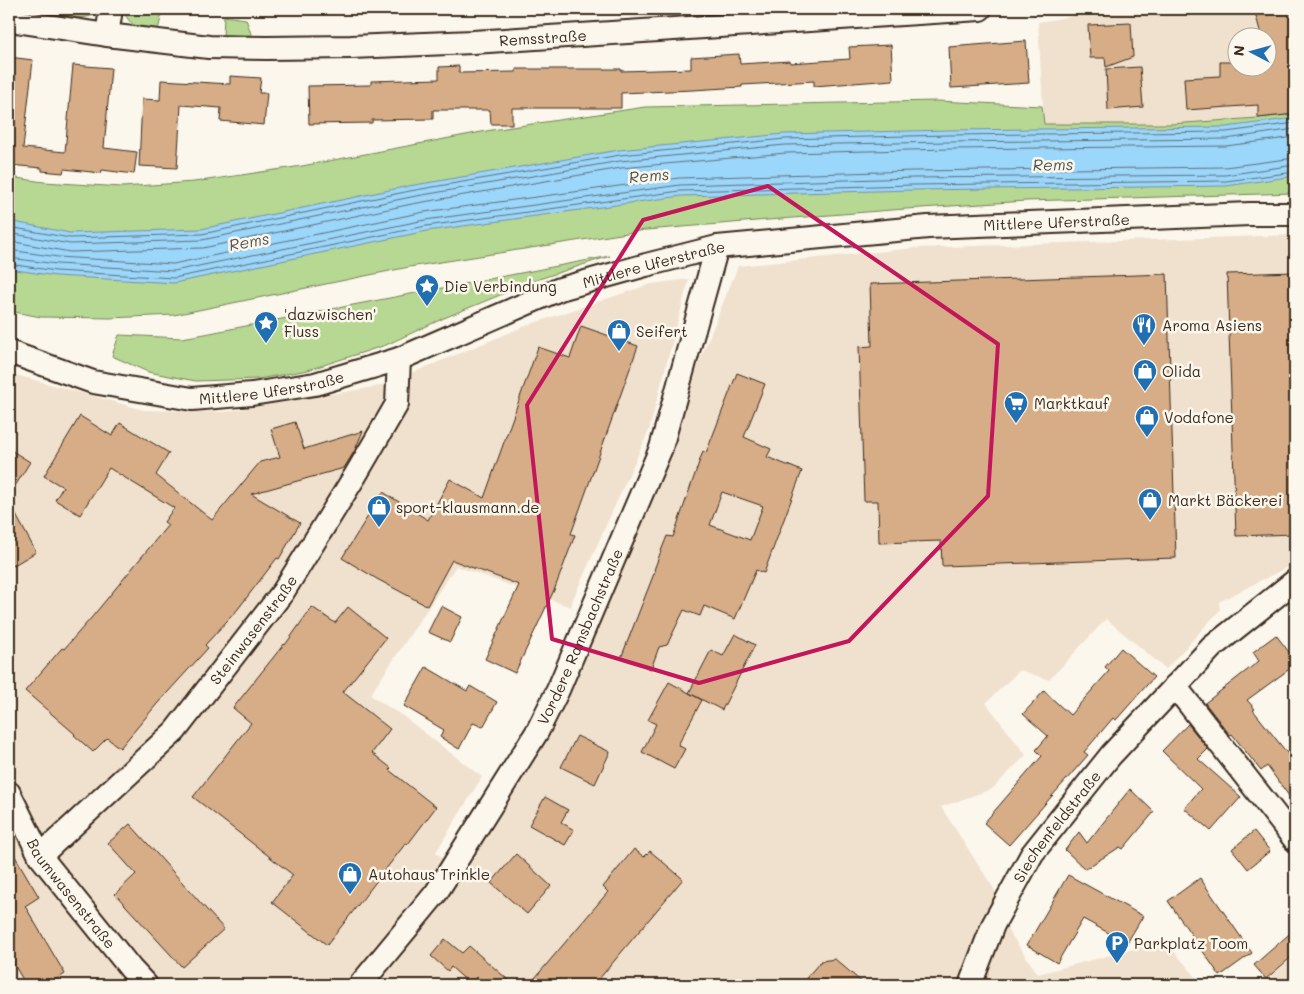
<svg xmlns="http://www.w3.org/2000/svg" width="1304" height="994" font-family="Mali,sans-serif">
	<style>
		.built { fill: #f0e1ce; fill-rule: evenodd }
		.green { fill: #b6d892; stroke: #788158 }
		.water { fill: #9bd6fb; stroke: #7591a3 }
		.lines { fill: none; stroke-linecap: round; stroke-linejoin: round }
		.shore { stroke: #616f76; stroke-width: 1 }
		.building { fill: #d6ad87; stroke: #3b2a1e; fill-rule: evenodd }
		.minor-casing { stroke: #3b2a1e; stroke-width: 26 }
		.minor { stroke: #fbf7ec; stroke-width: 22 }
		.marked { fill: none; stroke: #c2185b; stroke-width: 4; stroke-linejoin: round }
		.labels { text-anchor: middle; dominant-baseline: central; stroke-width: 5; stroke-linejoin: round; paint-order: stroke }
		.street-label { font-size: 15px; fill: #3b2a1e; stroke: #fbf7ec }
		.poi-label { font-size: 15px; fill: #3b2a1e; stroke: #fbf7ec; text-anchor: start }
		.water-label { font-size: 16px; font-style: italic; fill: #535555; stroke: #fbf7ec }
	</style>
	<rect width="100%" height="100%" fill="#fbf7ec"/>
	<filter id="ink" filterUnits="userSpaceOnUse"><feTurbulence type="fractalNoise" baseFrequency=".02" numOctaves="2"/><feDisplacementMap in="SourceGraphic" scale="10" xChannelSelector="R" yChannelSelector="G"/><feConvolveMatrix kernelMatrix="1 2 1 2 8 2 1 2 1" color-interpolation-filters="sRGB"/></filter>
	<g filter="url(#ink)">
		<path class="built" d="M1107 9H1295V114L1229 121 1170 124H1044L1038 22 1098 12ZM1236 38H1266V68H1236Z
			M1295 235V563L1219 602 1220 610 1166 669 1106 619 1049 680 1020 670 986 703 1026 755 992 789 941 807 994 889 1009 932 1038 974 1165 941 1203 985H9V373L144 410 225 412 380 386 528 325 651 284 689 279 649 430 573 599 571 607 456 566 370 695 404 717 482 777 436 852 459 875 548 736 738 266 915 248Z
			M1295 955V985H1259L1266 981Z"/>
		<path class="green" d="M65 9H100C89 21 78 18 64 15Z
			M122 9H163L158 30C137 27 132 29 122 9Z
			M224 16 246 19 252 37 223 36Z
			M937 101 1042 106 1044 124H1170L1258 118 1295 114V193L1026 201 891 210 646 230 409 267 174 315 110 318 41 317 9 311V177L44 182 122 187 194 182 302 166 492 130 645 107Z
			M610 256 539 279 444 318 386 345 308 370 258 379 196 381 148 372 112 356 119 335 182 338 205 334 358 304Z"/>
		<path class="water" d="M1295 118V176L1226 186 914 190 681 196 427 231 174 283 56 276 9 269V221L70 233 201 229 409 186 619 150 784 134 949 130 1226 127Z"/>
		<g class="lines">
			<path class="shore" d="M9 227 70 238 202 234 410 191 620 155 785 139 949 135 1226 132 1295 123
				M9 233 70 244 202 240 411 197 620 161 785 145 949 142 1226 139 1295 129
				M9 241 70 252 203 248 412 204 621 168 786 153 950 149 1226 146 1295 137
				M9 250 58 257 173 264 424 212 679 178 913 171 1225 167 1295 158
				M9 258 57 264 174 271 425 220 680 185 913 178 1225 175 1295 165
				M9 264 56 271 174 278 426 226 680 191 913 185 1226 181 1295 172"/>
		</g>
		<path class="building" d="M1254 9H1295V114L1258 118V105L1186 110 1184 78 1220 76V62H1236V68H1266V60H1268L1266 53V38H1262Z
			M1131 23 1133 57 1106 67 1105 58H1090L1088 25Z
			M1026 41 1029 83 951 88 949 47Z
			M891 45 893 80 814 86V81L742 85V87L693 90 621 93V108H512V124H491L490 110H433V119L372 120V123L309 124 308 86 371 85V81L439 79V67L459 66V73L516 72V69H621V71L691 69V57L739 54 740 64 790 61V63L850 59 849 47Z
			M9 57 33 60 23 148 65 152 73 65 111 68 104 148 137 152 134 174 102 170 101 173 64 169 63 173 42 171V168L9 165Z
			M1140 67 1143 107 1108 110 1106 69Z
			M230 76 261 78 259 93H267L264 125 220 121 221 108 181 105 177 168 139 166 142 99 160 100 161 80 230 84Z
			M1295 272V534L1236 536 1227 274Z
			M1167 274 1176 558 942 566 941 541 879 543 878 501H864L859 347 872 346 870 284Z
			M581 326 638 346 571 534 575 535 555 588 515 673 485 659 519 585 452 560 427 606 377 579 342 558 383 492 428 520 450 479 484 498 538 347 570 358Z
			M737 373 765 384 744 437 771 449 767 457 802 471 764 573 756 570 735 619 704 606 700 616 684 610 667 645 659 647 651 669 621 658 655 571 654 570 661 551 667 536 673 537 703 451 706 453ZM722 492 763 506 750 540 710 525Z
			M80 416 112 436 120 423 169 453 156 475 212 520 260 462 280 457 271 429 295 422 304 449 363 431 355 450 344 468 251 494 300 523 279 559 277 558 238 609 205 645 208 648 157 704 120 748 107 738 93 752 74 735 75 734 25 691 62 648 64 649 92 617 168 525 164 522 174 508 109 468 80 515 55 500 63 487 44 476Z
			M9 449 30 462 9 496Z
			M9 502 36 552 9 568Z
			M441 606 462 617 450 642 428 632Z
			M312 607 335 623 348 607 386 638 343 692 390 729 372 753 391 768 389 770 436 807 408 844 406 843 327 945 272 902 293 875 193 797 251 723 233 708 284 644 285 645Z
			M735 634 755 645 722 710 689 693 711 650 723 656Z
			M1276 635 1295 660V665L1247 700 1255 709 1253 710 1295 763V804L1267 766 1261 771 1232 734 1230 735 1226 730 1205 703 1259 661 1253 652Z
			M1121 648 1154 677 1116 720 1113 718 1084 752 1088 755 1009 845 984 823 1042 756 1036 750 1048 736 1023 714 1044 691 1070 715 1109 671 1105 667Z
			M426 667 467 691 470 686 497 702 483 727 473 723 459 749 440 737 444 730 404 706Z
			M669 682 702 700 678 745 685 749 674 769 642 752 656 724 648 720Z
			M1188 724 1208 749 1198 759 1241 797 1211 831 1184 808 1201 789 1162 751Z
			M577 736 610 752 595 784 561 767Z
			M1130 789 1154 812 1123 849 1120 847 1085 869 1065 850 1079 832 1087 843Z
			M545 797 568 810 561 822 574 830 565 845 529 825Z
			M130 824 224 929 182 967 115 894 136 874 108 843Z
			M1254 831 1270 851 1248 869 1232 849Z
			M9 846 39 897 25 906 65 974 47 985H26L9 956Z
			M634 849 644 857 650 851 683 879 594 985H529L608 892 603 887Z
			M516 854 551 886 527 914 491 883Z
			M1068 875 1143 916 1127 943 1083 919 1057 963 1027 945Z
			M1200 878 1252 953 1220 976 1168 901Z
			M1295 929V954L1266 979 1254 965Z
			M445 939 462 953 469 946 514 985H486L477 977 470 984 451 967 448 971 431 956Z
			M835 959 865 985H800L821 961Z"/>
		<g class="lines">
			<g class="minor-casing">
				<g id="minor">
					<path id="s1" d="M9 20 107 35 209 47 267 48 351 47 473 42 980 9"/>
					<path d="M107 35 111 9"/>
					<path id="s2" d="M9 352 93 382 192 399 252 394 315 384 399 359 560 289 646 265 717 247 928 227 1250 214H1295"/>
					<path d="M1175 686 1295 840"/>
					<path id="s3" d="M9 793 40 856 131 969 146 985"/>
					<path id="s4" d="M40 856 175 731 283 592 355 476 397 404 399 359"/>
					<path id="s5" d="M360 985 436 893 537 732 558 690 661 448 717 247"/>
					<path id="s6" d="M970 985 993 925 1032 854 1111 755 1212 647 1295 581"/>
				</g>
			</g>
			<use href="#minor" class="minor"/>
		</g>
	</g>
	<path class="marked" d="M768 186 998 344 988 496 849 641 699 683 552 639 527 405 643 220Z"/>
	<defs>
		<g id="sight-pin" transform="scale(1.25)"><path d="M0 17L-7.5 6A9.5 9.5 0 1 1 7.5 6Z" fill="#1f6fb2" stroke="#fbf7ec"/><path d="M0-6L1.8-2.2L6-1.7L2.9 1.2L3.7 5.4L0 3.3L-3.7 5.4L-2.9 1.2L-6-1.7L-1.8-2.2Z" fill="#fff"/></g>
		<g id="restaurant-pin" transform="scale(1.25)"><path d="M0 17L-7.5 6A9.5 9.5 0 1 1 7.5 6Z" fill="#1f6fb2" stroke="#fbf7ec"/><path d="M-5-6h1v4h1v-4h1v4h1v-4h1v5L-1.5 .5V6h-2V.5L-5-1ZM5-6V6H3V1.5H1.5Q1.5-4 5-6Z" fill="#fff"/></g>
		<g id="shop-pin" transform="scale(1.25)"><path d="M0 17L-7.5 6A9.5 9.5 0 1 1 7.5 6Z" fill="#1f6fb2" stroke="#fbf7ec"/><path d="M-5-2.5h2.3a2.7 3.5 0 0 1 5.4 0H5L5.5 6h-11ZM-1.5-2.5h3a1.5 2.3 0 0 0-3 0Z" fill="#fff"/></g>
		<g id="supermarket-pin" transform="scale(1.25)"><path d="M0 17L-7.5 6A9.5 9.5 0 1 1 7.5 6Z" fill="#1f6fb2" stroke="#fbf7ec"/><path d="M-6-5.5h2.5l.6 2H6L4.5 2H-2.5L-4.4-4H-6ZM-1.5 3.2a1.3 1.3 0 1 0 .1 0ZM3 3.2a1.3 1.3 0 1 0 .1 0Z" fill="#fff"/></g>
		<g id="parking-pin" transform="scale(1.25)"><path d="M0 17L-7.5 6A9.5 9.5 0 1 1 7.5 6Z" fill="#1f6fb2" stroke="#fbf7ec"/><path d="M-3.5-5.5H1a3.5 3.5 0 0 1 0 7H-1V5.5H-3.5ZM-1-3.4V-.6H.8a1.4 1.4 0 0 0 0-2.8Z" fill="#fff"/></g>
	</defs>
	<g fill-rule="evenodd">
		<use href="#sight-pin" x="427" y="286"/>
		<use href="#sight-pin" x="266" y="323"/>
		<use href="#restaurant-pin" x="1144" y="325"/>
		<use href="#shop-pin" x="619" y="331"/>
		<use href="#shop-pin" x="1145" y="371"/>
		<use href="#supermarket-pin" x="1016" y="403"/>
		<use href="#shop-pin" x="1147" y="417"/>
		<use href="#shop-pin" x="1150" y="500"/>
		<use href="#shop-pin" x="379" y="507"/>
		<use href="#shop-pin" x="350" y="874"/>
		<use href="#parking-pin" x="1117" y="943"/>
	</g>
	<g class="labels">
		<g class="street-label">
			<text stroke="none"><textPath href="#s1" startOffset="536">Remsstraße</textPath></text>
			<text stroke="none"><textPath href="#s2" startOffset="1080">Mittlere Uferstraße</textPath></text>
			<text stroke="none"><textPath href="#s2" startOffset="674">Mittlere Uferstraße</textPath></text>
			<text stroke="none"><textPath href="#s2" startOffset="270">Mittlere Uferstraße</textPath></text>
			<text stroke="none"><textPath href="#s4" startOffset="312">Steinwasenstraße</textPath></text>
			<text stroke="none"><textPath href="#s5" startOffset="414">Vordere Ramsbachstraße</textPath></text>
			<text stroke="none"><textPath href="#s6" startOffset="182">Siechenfeldstraße</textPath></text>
			<text stroke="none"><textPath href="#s3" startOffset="119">Baumwasenstraße</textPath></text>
		</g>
		<g class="poi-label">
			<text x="444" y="286">Die Verbindung</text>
			<text x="284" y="314">'dazwischen'<tspan x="284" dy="17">Fluss</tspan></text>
			<text x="1162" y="325">Aroma Asiens</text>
			<text x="636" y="331">Seifert</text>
			<text x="1162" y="371">Olida</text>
			<text x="1034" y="403">Marktkauf</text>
			<text x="1164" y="417">Vodafone</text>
			<text x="1168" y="500">Markt Bäckerei</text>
			<text x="396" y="507">sport-klausmann.de</text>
			<text x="368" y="874">Autohaus Trinkle</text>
			<text x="1134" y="943">Parkplatz Toom</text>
		</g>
		<g class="water-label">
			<text transform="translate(1053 164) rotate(-1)">Rems</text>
			<text transform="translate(649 175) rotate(-5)">Rems</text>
			<text transform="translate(249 241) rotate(-10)">Rems</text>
		</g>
	</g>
	<rect width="1304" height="994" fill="none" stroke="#fbf7ec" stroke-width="30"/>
	<rect x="15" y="15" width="1274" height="964" fill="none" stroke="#3b2a1e" stroke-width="2" filter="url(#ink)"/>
	<g transform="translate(1252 52) rotate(276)"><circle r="24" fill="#fbf7ec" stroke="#aea59a"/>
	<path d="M0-4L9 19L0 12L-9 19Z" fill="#1f6fb2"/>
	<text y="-8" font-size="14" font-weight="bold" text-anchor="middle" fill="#3b2a1e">N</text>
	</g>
</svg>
